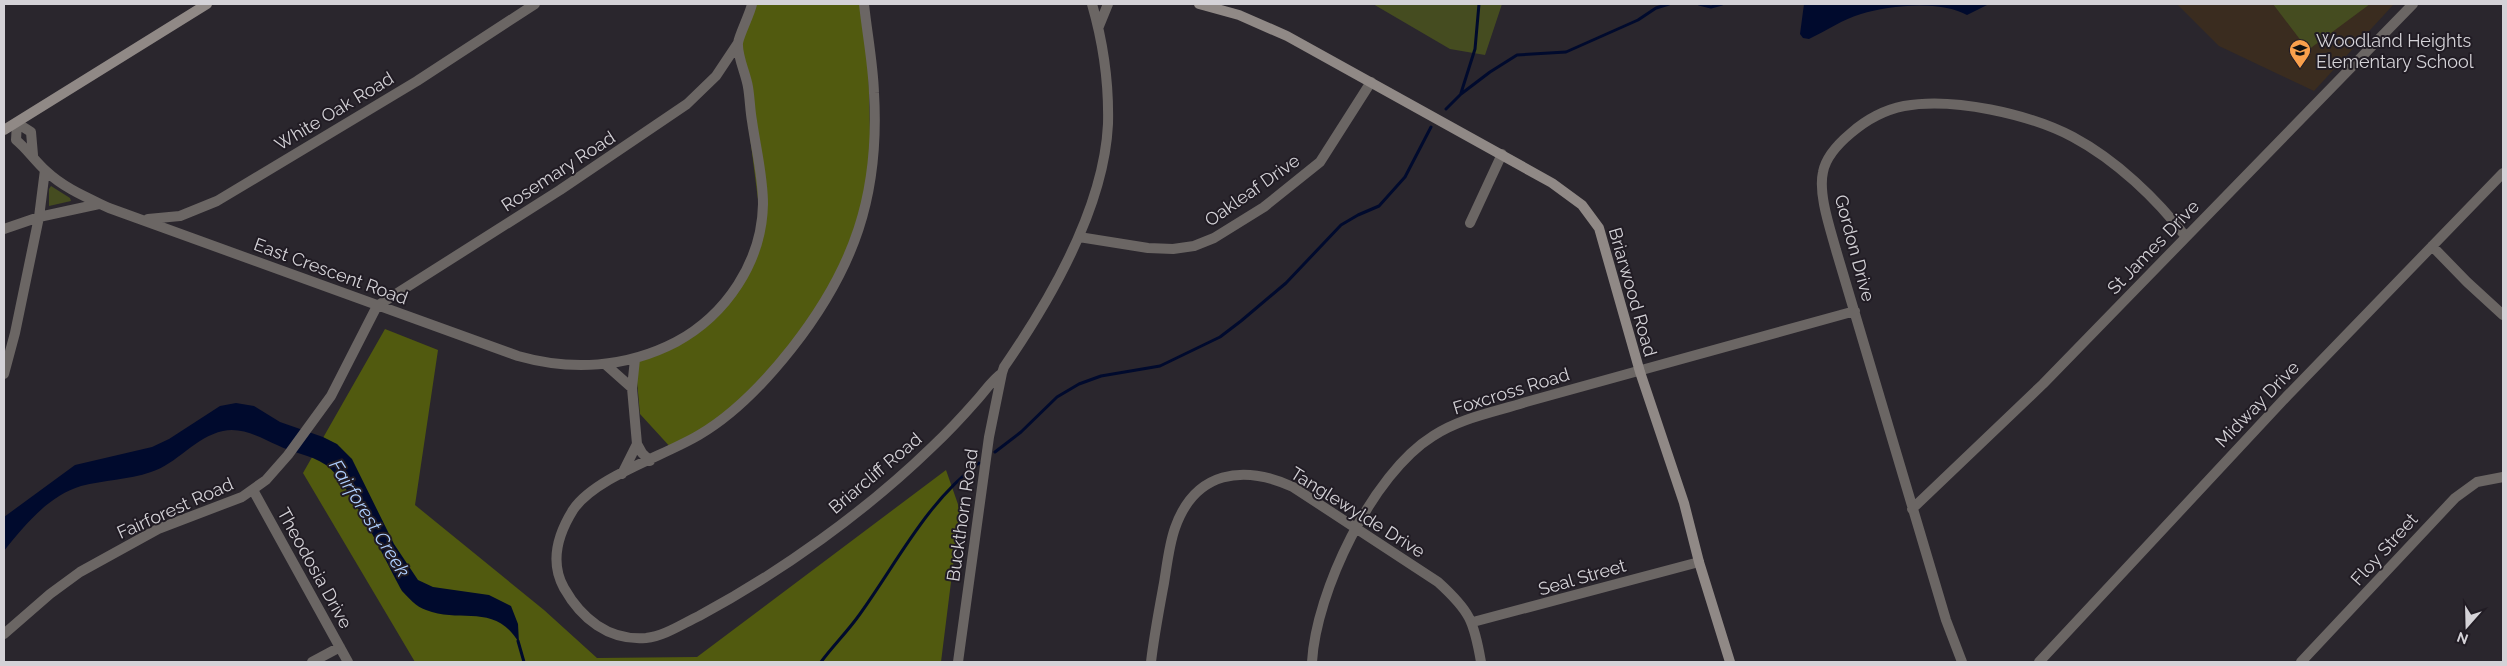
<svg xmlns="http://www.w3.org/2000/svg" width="2507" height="666" font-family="Raleway,sans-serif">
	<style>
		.education { fill: #3a2c1f }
		.green { fill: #454c20 }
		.forest { fill: #515a0f }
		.water { fill: #000a2d }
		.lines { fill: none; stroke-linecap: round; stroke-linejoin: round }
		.stream { stroke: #000a2d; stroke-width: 3 }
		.street { stroke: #6b6664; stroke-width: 10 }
		.secondary { stroke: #908986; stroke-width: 10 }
		.labels { text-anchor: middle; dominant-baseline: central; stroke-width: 4; stroke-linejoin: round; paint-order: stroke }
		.poi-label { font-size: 18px; fill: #d4d2d7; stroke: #211c24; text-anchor: start }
		.street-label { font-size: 18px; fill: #d4d2d7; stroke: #211c24 }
		.water-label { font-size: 19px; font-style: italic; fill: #afcfff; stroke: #211c24 }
	</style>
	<rect width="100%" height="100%" fill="#2a262d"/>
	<path class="education" d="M2177 4H2394L2314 91 2219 46Z"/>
	<path class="green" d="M1373 4H1502L1485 55 1450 49Z
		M2273 4H2370L2308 50Z
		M51 186 70 198 71 201 49 206V189Z"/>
	<path class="forest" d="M749 4H867L871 179 847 264 801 336 742 402 673 450 640 414 635 359 706 323 745 272 761 223 738 43Z
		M385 329 438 350 415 505 544 610 597 658 697 657 946 470 960 510 941 662H415L303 473Z"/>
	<path class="water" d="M1804 4H1989L1967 15C1941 0 1889 5 1861 14 1843 19 1826 31 1809 39L1803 38 1800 34Z
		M236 403 254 406 280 422 323 437 337 444 352 459 394 544 418 580 433 587 489 595 511 606 518 624 519 643C495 602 462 624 426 610 416 607 409 598 402 591 387 564 347 479 326 465 309 454 293 453 277 445 260 437 242 427 223 431 195 437 177 464 151 472 128 480 104 480 81 486 48 496 24 526 4 551V517L75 465 152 447 169 439 220 406Z"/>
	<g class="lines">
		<path class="stream" d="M1699 4 1711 7 1722 4
			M1461 93 1475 49 1479 4
			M1446 109 1461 94 1490 72 1517 55 1566 52 1638 20 1656 8 1669 4
			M995 452 1021 432 1057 397 1079 384 1101 376 1160 366 1220 337 1241 321 1286 283 1341 225 1358 215 1379 206 1405 177 1431 127
			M518 641 524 662
			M821 662C832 647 846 633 857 618 896 565 925 503 979 463"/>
		<path class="street" d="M864 4C867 33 873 63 874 93 880 195 854 269 792 348 766 381 735 414 699 435 664 456 595 477 573 510 558 534 549 561 564 588 581 618 608 641 646 638 665 636 682 624 699 616 781 572 865 512 932 447 948 432 962 417 976 401 985 391 992 380 1002 373L1004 367C1051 299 1104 208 1108 124 1109 84 1103 42 1092 4
			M1099 26 1108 4
			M33 155 31 132 17 123 16 140C27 149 35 161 46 171 64 188 86 197 109 208L518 356C571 371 626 368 676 342 726 315 762 262 763 204 763 176 756 149 752 121 750 110 750 99 748 87 746 74 737 56 738 43 739 35 750 14 752 4
			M148 219 180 216 217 201 417 81 535 4
			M1470 223 1502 154
			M4 229 39 217 99 204
			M1079 237 1148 248 1173 249 1194 246 1214 238 1264 207 1320 162 1371 82
			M2432 246 2467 282 2503 315
			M635 359 632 388 637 444 642 453 650 461
			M605 364 632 388
			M4 374 15 333 39 217 45 170
			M622 474 637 444
			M253 490 348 662
			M1912 509 2043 384 2413 4
			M1473 622 1699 562
			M4 634 50 594 80 572 158 529 242 497 266 480 288 455 331 396 377 306 560 190 687 104 716 76 738 43
			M312 662 340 647
			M958 662 989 437 1002 373
			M1151 662C1154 636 1159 610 1164 583 1167 565 1169 545 1175 528 1195 471 1243 464 1293 487L1438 582C1470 611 1474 621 1481 662
			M1312 662C1316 592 1372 474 1433 436 1460 418 1495 412 1526 402L1855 311
			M1962 662 1946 620 1836 250C1830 228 1818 194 1823 172 1826 156 1839 143 1851 133 1866 120 1884 110 1904 106 1953 97 2029 114 2073 137 2116 160 2157 199 2186 237
			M2039 662 2288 395 2503 173
			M2301 662 2455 498 2477 482 2503 477"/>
		<path class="secondary" d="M1199 4 1239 15 1287 36 1552 183 1582 205 1599 228 1640 372 1684 503 1699 562 1730 662
			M4 130 207 4"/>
	</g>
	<defs>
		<g id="school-pin" transform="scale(1.125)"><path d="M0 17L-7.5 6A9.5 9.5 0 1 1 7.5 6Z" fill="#f9a04c" stroke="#211c24"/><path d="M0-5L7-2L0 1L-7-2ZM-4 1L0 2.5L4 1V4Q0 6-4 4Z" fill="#111"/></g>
	</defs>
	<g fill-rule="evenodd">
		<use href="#school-pin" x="2300" y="50"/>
	</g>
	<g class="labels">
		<g class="poi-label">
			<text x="2316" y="40">Woodland Heights<tspan x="2316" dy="21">Elementary School</tspan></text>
		</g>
		<g class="street-label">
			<text transform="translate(334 111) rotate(-31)">White Oak Road</text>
			<text transform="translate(558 171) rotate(-33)">Rosemary Road</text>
			<text transform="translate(1252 190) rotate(-35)">Oakleaf Drive</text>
			<text transform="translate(2153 247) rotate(-46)">St James Drive</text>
			<text transform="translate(1855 248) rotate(75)">Gordon Drive</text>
			<text transform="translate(331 271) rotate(20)">East Crescent Road</text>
			<text transform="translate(1633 292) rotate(74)">Briarwood Road</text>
			<text transform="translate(1511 391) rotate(-17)">Foxcross Road</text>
			<text transform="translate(2257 404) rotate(-46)">Midway Drive</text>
			<text transform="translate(875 473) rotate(-40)">Briarcliff Road</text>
			<text transform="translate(175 508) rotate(-24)">Fairforest Road</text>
			<text transform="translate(1358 512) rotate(32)">Tanglewylde Drive</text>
			<text transform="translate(962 515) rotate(-82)">Buckthorn Road</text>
			<text transform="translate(2384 549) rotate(-48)">Floy Street</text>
			<text transform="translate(315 568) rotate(61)">Theodosia Drive</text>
			<text transform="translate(1582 577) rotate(-16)">Seal Street</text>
		</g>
		<g class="water-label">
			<text transform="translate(370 518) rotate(58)">Fairforest Creek</text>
		</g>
	</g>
	<rect width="2507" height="666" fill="none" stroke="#d4d2d7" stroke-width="10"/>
	<g transform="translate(2467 626) rotate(200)" stroke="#211c24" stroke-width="4" paint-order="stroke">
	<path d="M0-4L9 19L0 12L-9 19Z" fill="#d4d2d7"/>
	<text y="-8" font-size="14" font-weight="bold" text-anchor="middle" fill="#d4d2d7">N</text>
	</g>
</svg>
